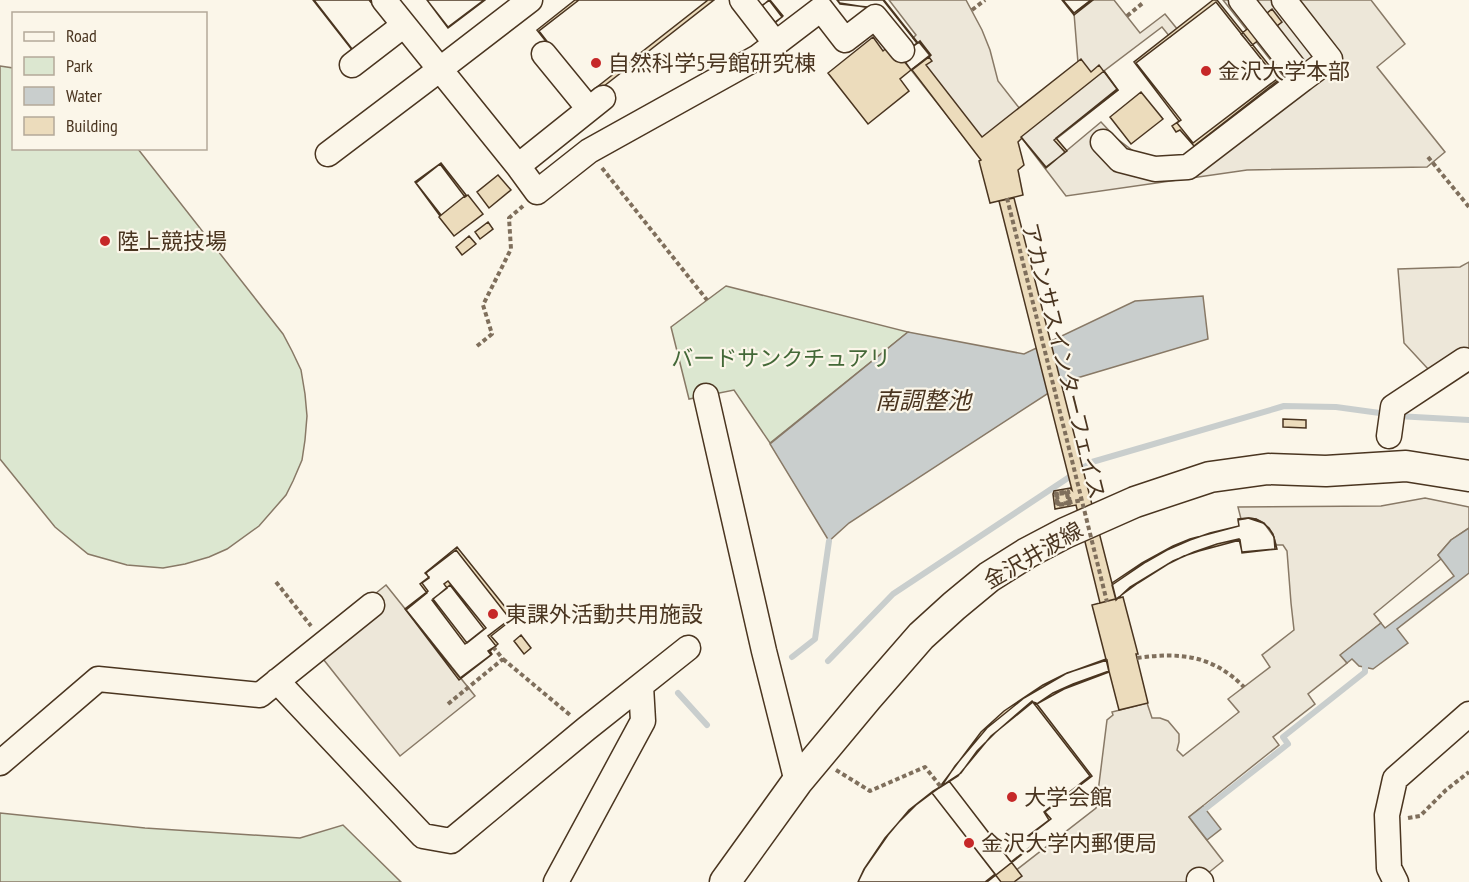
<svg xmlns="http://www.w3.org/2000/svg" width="1469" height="882" font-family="'PT Sans Narrow','Noto Sans JP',sans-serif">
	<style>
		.green { fill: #dce7d0; stroke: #887966; stroke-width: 1.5 }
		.parking { fill: #ede7d9; stroke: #887966; stroke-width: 1.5 }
		.water { fill: #c9cecd; stroke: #887966; stroke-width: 1.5 }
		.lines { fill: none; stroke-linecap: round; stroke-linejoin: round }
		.stream { stroke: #c9cecd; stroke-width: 6 }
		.building { fill: #ecdcbc; stroke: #4a3520; stroke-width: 1.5; fill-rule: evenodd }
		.minor-casing { stroke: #4a3520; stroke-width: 27 }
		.major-casing { stroke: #4a3520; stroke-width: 33 }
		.path { stroke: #7f6f5c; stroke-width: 4; stroke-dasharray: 4.5 3; stroke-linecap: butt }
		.minor { stroke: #fbf6e9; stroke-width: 24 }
		.major { stroke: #fbf6e9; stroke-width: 30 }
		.path-bridge { stroke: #7f6f5c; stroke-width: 4; stroke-dasharray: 4.5 3; stroke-linecap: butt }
		.poi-dot { fill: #c62828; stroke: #fbf6e9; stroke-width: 2 }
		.labels { text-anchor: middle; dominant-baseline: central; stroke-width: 4.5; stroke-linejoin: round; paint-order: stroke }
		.poi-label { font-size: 22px; fill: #4a3520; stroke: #fbf6e9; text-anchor: start }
		.park-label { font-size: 22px; fill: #436837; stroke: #fbf6e9 }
		.street-label { font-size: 22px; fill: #4a3520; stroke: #fbf6e9 }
		.water-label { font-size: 24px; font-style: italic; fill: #4a3520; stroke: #fbf6e9 }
	</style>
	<rect width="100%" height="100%" fill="#fbf6e9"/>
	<path class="green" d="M0 66 13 68 14 148 138 149 283 334 292 351 301 370 305 394 307 416 305 440 302 460 293 481 286 495 259 526 227 549 209 557 185 564 163 568 127 565 88 554 55 527 0 459Z
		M726 286 908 332 770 443 734 390 689 399 671 327Z
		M0 813 145 828 300 838 343 825 401 882H0Z"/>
	<path class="parking" d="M889 0H966L982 30 990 50 998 81 1020 109 1078 63 1074 13 1091 0H1114L1140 33 1165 14 1178 30 1170 37 1162 27 1104 71 1118 90 1055 140 1065 152 1101 122 1116 138 1136 153 1159 159H1179L1285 81 1284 77 1223 0H1371L1405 44 1377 67 1445 152 1427 167 1247 170 1066 196 1021 137 1017 141 1016 170 991 202 980 157 911 70 930 56 919 42 917 43 913 38 916 35Z
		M1469 262V372L1442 384 1404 343 1398 269 1460 267Z
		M1425 498 1469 507V528L1451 540 1438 555 1441 559 1374 614 1381 623 1341 655 1347 663 1308 694 1315 704 1273 737 1279 745 1189 817 1223 861 1197 882H1001L1096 808 1107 720 1113 715 1112 712 1147 703 1152 718H1160L1168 721 1174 728 1179 734V742L1177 750 1183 756 1239 712 1228 699 1270 667 1262 655 1294 630 1291 603 1287 551 1283 545H1276L1274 537 1264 523 1256 519 1249 518 1241 519 1238 507 1381 506Z
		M386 585 475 696 400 756 312 645Z"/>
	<path class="water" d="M1203 296 1208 339 1067 381 849 523 829 541 770 444 908 332 1024 354 1135 301Z
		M1469 528V573L1397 629 1408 643 1373 669 1359 666 1352 659 1347 663 1340 655 1381 623 1385 628 1454 576 1438 555 1451 540Z
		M1203 806 1221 829 1207 840 1189 817Z"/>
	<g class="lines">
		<path class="stream" d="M1397 416 1469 420
			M792 657 815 639 829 541
			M828 661 893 594 1092 462 1284 406 1336 407 1387 414
			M678 693 707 725
			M1205 809 1288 744 1283 737 1365 672V667"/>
	</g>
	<path class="building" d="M313 0H369L391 27 356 55Z
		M314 0H370L390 27 356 54Z
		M427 0H484L448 27Z
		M427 0H485L448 28Z
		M575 0H714L590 97 537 30Z
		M579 0H708L588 94 539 31Z
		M769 0 782 17 775 22 762 6Z
		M770 0 783 16 775 23 761 6Z
		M837 0H883L917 43 909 49 877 9 840 3Z
		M837 0H884L918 43 920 41 931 55 911 70 900 56 876 8 840 4Z
		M1062 0H1093L1074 15Z
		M1063 0H1091L1074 13Z
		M1213 0H1217L1280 79 1194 146 1180 130 1176 132 1172 126 1179 121 1134 62Z
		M1216 2 1277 79 1193 143 1177 123 1181 120 1136 63Z
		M1272 9 1282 22 1251 46 1241 34Z
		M873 37 883 51 891 44 911 70 900 79 909 91 868 124 828 73Z
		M919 42 930 55 911 70 901 56Z
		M929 57 932 61 926 65 982 137 1081 59 1091 72 1099 65 1117 89 1056 138 1067 151 1046 167 1022 138 1018 142 1024 165 1018 170 1023 195 990 203 979 161 981 160 912 70Z
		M1104 71 1118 90 1054 140 1065 152 1046 168 1021 137Z
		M1141 92 1163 119 1131 144 1110 117Z
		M441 163 466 195 440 216 415 182Z
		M440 164 465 197 468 195 483 214 454 236 439 217 441 215 416 183Z
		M498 175 511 190 489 208 477 192Z
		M1014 198 1116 599 1100 603 1076 505 1055 509 1053 494 1054 491 1070 488 1072 490 999 201Z
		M488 222 493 229 480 239 475 232Z
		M469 236 476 244 462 255 456 247Z
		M1283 419 1306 420V428L1283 427Z
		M1248 518 1263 523 1269 528 1273 534 1277 549 1242 553 1240 540 1199 551 1184 556 1168 564 1138 583 1116 599 1112 583 1142 563 1173 546 1190 539 1239 526 1238 519Z
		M1249 518 1256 519 1264 523 1270 530 1274 537 1275 549 1242 552 1239 539 1217 544 1194 552 1173 561 1130 587 1116 600 1112 585 1146 562 1167 550 1190 540 1210 533 1239 526 1238 520Z
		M457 547 514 618 491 636 498 644 490 651 492 654 460 678 406 610 427 593 420 584 429 577 425 573ZM448 581 486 628 467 643 433 599 447 588 444 584Z
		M456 550 510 619 488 636 496 646 488 651 491 655 459 680 405 609 428 591 422 583 429 578 426 573Z
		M450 585 484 629 465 644 432 600Z
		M1123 597 1138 654H1136L1148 703 1119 710 1092 605Z
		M521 635 531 648 524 654 514 641Z
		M1106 659 1109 672 1064 689 1037 704 1033 702 991 736 958 776 939 788 981 732 1004 711 1043 685 1065 674Z
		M1107 660 1109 671 1073 684 1053 693 1035 705 1032 701 995 733 977 751 961 773 941 787 955 766 987 728 1024 698 1067 673Z
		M1032 701 1090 776 1044 812 1049 820 1028 836 1034 844 1011 862 949 781 961 773 977 751 995 733Z
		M1033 702 1036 703 1092 776 1045 812 1051 819 1029 836 1035 844 987 882H858L865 868 888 835 909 810 933 791 958 776 991 736Z
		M949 781 1022 876 1014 882H1001L932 793Z
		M932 793 995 874 985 882H858L864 869 885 838 899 822 916 805Z"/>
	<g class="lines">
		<g class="minor-casing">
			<path id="minor" d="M384 0 518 166 537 192 589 151 758 57 821 9 845 40 875 17 902 50
				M742 0 776 44
				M1241 0 1303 79 1330 59 1284 0
				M544 54 589 109
				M352 65 404 25
				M1103 142 1120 160 1155 169 1188 167 1303 79
				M328 154 439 70 530 0
				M518 166 603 98
				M706 396 764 651 797 782
				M1389 436 1393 407 1464 360
				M277 681 423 836 451 841 586 729 688 648
				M0 763 98 679 260 695 372 605
				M1199 880 1201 882
				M556 882 643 721 641 686
				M1396 882 1389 868 1387 815 1395 779 1469 714"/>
		</g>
		<g class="major-casing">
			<path id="major" d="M725 882 797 782 867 698 921 636 954 606 989 577 1027 553 1065 533 1135 502 1210 477 1268 469 1326 471 1406 466 1469 476"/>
		</g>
		<path class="path" d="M972 10 985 0
			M1127 16 1144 2
			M1428 157 1469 207
			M602 168 707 300
			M477 346 492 334 483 305 511 249 509 218 523 206
			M1068 503 1058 504 1057 494 1067 493 1068 503 1058 505 1056 494 1067 492 1069 504 1057 505 1056 493 1068 491 1070 503
			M276 582 311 626
			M1137 658C1180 652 1212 655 1244 687
			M503 659 570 715
			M448 704 503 659 494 648
			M836 770 870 791 925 767 941 787
			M1408 818 1420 816 1446 790 1469 772"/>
		<use href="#minor" class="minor"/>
		<use href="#major" class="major"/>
		<path class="path-bridge" d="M1007 198 1107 602
			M1068 503 1082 500"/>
	</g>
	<g class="poi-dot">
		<circle cx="596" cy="63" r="6"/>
		<circle cx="1206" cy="71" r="6"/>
		<circle cx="105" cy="241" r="6"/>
		<circle cx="493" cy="614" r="6"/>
		<circle cx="1012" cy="797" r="6"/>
		<circle cx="969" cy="843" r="6"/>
	</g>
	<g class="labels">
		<g class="poi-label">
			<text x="608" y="63">自然科学5号館研究棟</text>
			<text x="1218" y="71">金沢大学本部</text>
			<text x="117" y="241">陸上競技場</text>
			<text x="505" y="614">東課外活動共用施設</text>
			<text x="1024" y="797">大学会館</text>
			<text x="981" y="843">金沢大学内郵便局</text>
		</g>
		<g class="park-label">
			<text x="781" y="358">バードサンクチュアリ</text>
		</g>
		<g class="street-label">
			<text transform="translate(1064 361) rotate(76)">アカンサスインターフェイス</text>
			<text transform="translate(1033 555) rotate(-30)">金沢井波線</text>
		</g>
		<g class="water-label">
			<text x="923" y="400">南調整池</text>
		</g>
	</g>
	<rect x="12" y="12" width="195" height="138" fill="#fbf6e9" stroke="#b4a999" stroke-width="1.5"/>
	<rect x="24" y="32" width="30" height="9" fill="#fbf6e9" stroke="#b4a999" stroke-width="1.5"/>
	<text x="66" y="42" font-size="18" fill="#4a3520">Road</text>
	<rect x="24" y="57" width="30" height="18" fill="#dce7d0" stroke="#b4a999" stroke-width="1.5"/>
	<text x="66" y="72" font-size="18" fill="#4a3520">Park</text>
	<rect x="24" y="87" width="30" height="18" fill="#c9cecd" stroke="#b4a999" stroke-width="1.5"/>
	<text x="66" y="102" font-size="18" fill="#4a3520">Water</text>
	<rect x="24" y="117" width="30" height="18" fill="#ecdcbc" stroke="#b4a999" stroke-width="1.5"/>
	<text x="66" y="132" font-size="18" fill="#4a3520">Building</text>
</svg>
